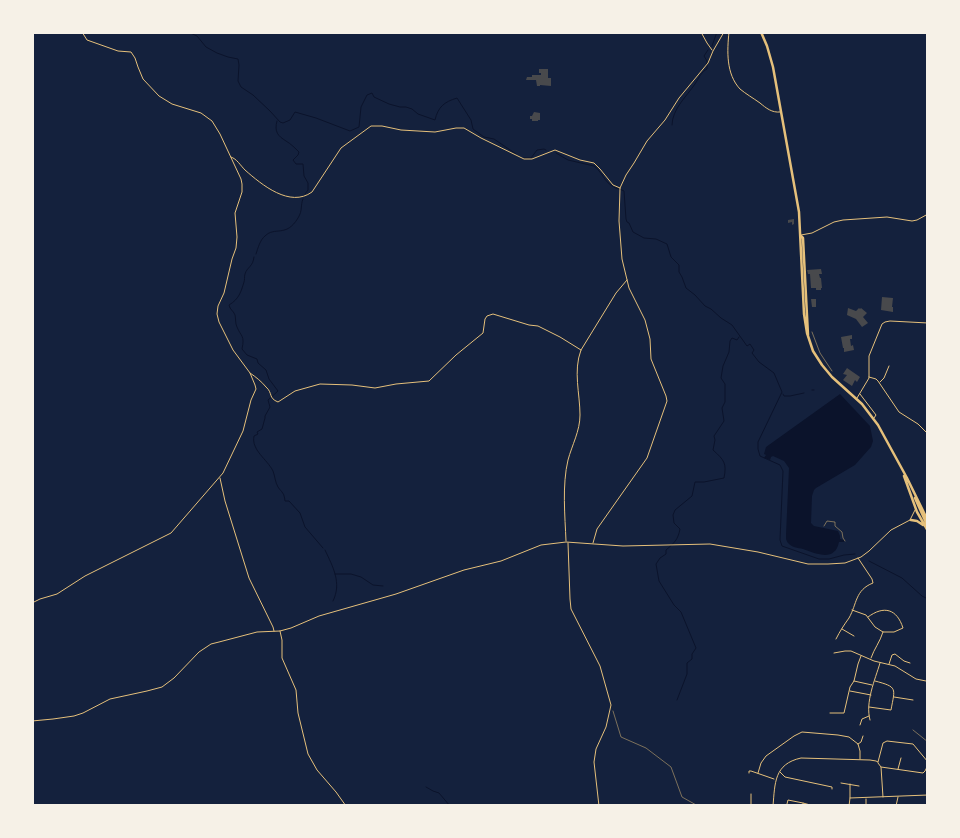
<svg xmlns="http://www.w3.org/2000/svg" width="960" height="838" font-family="'Libre Baskerville',serif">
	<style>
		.water { fill: #0b132b }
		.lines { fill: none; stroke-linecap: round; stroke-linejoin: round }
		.stream { stroke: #0b132b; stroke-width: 1 }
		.building { fill: #48494c }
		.path { stroke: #e5c07b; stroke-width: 0.5 }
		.service { stroke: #e5c07b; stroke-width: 0.5 }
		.pedestrian { stroke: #e5c07b; stroke-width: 0.5 }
		.minor { stroke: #e5c07b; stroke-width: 1 }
		.tertiary { stroke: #e5c07b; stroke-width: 1 }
		.trunk { stroke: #e5c07b; stroke-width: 2.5 }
	</style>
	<rect width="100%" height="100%" fill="#14213d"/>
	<path class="water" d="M840 394 870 426 873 441 871 447 855 465 816 488 814 490 812 496 811 523 814 526 838 531 840 536V539L844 540V542H839C835 562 817 554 803 549 798 548 791 547 788 543 786 540 786 539 786 535L789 468 784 461 773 456 771 457 770 460 764 458 766 455 764 454 766 447Z"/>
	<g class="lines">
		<path class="stream" d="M188 32 197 36 206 47 217 53 228 57 238 59 239 65 238 81 241 87 253 95 270 111 280 122 283 123 290 120 295 112 316 118 350 131 359 127 361 107 367 95 372 93 374 97 389 104 400 107H406L412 109 418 114 435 120C438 107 444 102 457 98L471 120 473 129 484 137 494 139 516 154
			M712 46 717 32
			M277 121C274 132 278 136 286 141 291 144 295 148 299 152L298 155 293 160 296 164H303L304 176 308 183V190L305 194
			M672 125C672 109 687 96 695 84 699 78 701 72 707 69V61L704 56 708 50
			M556 153 568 160 594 166C602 172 604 181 612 186 616 189 621 189 624 191L626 219 627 222 629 223 633 232 644 238 656 239 667 244 671 257 679 265V272L682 277 686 288 695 295 705 306 711 309 721 318 732 325 747 346 750 344 754 350 752 353 759 362 774 373 782 392 758 442V449L760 456 780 465 783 471 780 540 782 546 819 559H829L844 555 855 554
			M524 158H531L537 150 544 149 546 150
			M256 254C258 248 260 240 265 236 275 226 286 238 298 218 303 210 300 206 303 199
			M254 257C253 267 247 267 245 274 244 277 245 280 244 282 241 292 239 299 229 305 230 310 233 310 235 315 236 319 235 323 237 327 241 337 245 335 242 349L247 355 257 359 258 363 266 370 269 379 278 391 268 400 270 407 265 416V418L262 429 257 432 258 434 254 436C251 450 267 459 273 471 275 476 275 482 278 487 282 493 284 492 285 501H289L300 513 305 527 323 548
			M812 390H814
			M783 394 784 396H790L804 393
			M325 550C333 567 342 583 333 601
			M869 561 902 578 922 596 928 599
			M335 574H351L361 577 373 585 383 586
			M677 700 687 674V663L692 659V654L696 648 681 612 674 605 659 581 656 564 660 558 666 554V550C674 543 678 540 680 529L674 523 673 515 675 510 692 496 695 482H704L724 478C727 463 724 460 713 450L715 440 714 436 724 421 722 408 725 402V384L721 378 723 366 729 352 730 341 732 338 737 340 739 337
			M426 787 433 791 439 793 450 806"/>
	</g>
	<path class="building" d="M539 69H548V78H551V86L540 85V86H537L536 80H526L527 77H532V75H541V73H539Z
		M534 112 540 113V120H538V121H532V119H530V116H532Z
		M794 219V224L792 225V222L788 223V220Z
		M821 269 822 274H819L820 278H821L822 288H821V290H816V288H811L810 274H808L807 270Z
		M882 297 893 298 892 307H893V312L881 310Z
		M811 299H816V307H812Z
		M848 308 856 311 859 308 860 309 861 308 867 313 863 317 868 323 862 327 856 319 847 315Z
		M852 335V339H850L851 346 853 345 854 350 844 352V348H843L841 337Z
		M847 368 860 377 857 382 855 380 852 386 843 380 847 375 843 374Z"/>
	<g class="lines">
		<path class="path" d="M812 332 820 353 832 371
			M613 711 621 737 646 748 671 767 682 797 698 806"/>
		<path class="service" d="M913 730 928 742"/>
		<path class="pedestrian" d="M824 526 827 521 835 522V526L842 532 843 538 845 541"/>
		<path class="minor" d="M701 32 707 43 712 50
			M729 32C727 51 726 74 740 89 746 94 753 98 760 103 766 108 772 113 780 112
			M231 157C237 159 240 165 245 170 262 185 290 208 312 192L341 148 371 126H382L401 130 435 132 456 128H464L481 138 524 159H532L555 150 580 160 594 163 600 169 613 185 620 188
			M801 235 812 233 834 222 843 220 887 217 912 221 917 220 928 214
			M250 373C256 377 262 382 266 387 273 393 268 398 278 402L295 391 320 384 352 385 375 388 396 384 429 381 456 355 483 333 485 319 487 316 493 314 529 325 538 326 560 337 581 350
			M869 377 876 379 878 381 899 412 918 424 928 434
			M880 382 884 378 889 366
			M860 394 876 415 874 418
			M857 398 869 378V356L882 324 885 322 890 321 928 323
			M220 478 225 501 249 578 273 627 274 631
			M566 541C565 516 562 485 568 460 572 445 580 431 580 415 580 394 573 371 581 350L616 293 627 280
			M568 543 570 599 571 609 600 666 611 705 606 727 596 749 594 762 599 806
			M593 543 597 529 647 458 667 401 666 396 651 359 650 339 645 320 629 288 622 259 619 221 620 188 626 175 634 163 647 141 665 120 679 98 708 63 713 51 724 32
			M32 603 40 599 57 594 85 576 171 533 223 473 243 431 251 400 256 389 255 385 250 373 233 350 219 322 217 314 218 306 224 293 232 259 236 248 237 237 235 213 242 192V184L241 179 220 134 212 121 201 113 172 104 159 96 143 79 138 67 135 58 131 52 118 51 87 40 82 32
			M852 610 866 615 875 627 883 632H894L903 628C897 609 884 605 868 617
			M842 629 854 636
			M280 631 282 640V658L296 690 298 713 308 754 317 770 336 792 346 806
			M836 639C840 631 844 625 849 618 857 604 855 590 873 583L872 579 858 558
			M834 653 845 651H851L874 661 895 666 916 679 926 681
			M871 658C874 649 880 642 883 632
			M889 664 892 655 895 654 904 661 910 663
			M854 681 872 685
			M850 691 871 695
			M894 697 913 700
			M869 707 891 710C895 688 898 687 875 681
			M830 713H844L850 687 854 681 858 664 861 656
			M870 720C865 702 875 680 880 663
			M860 725 862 719 869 716
			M858 744 861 742 863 736
			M878 762 883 743 887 741 913 744 928 762
			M878 763 881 767 883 797
			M881 767 923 773 925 771 928 765
			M898 769 901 758
			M780 772 785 777 832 787V789
			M749 773V771H751L774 779
			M758 773 761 763 766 756 794 736 802 732 838 735 849 737 858 744 860 751V759
			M841 783 859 786
			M850 798 928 795
			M866 799V806
			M787 804 788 800 803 803
			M751 806V794
			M773 806C775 783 774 764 801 758L870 760 876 761 878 762
			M803 806V803L814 806
			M849 806 850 798V784
			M896 806 898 797"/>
		<path class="tertiary" d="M910 520 915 510
			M32 721 53 719 74 716 83 713 110 699 147 691 162 687 174 678 199 652 211 644 219 642 257 632 280 631 291 628 319 616 396 594 464 570 501 561 541 545 566 542 623 546 710 544 758 552 808 564H828L845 563 861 557 869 551 891 530 910 520"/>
		<path class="trunk" d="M761 32 767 46 773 67 799 212 804 314 807 333 813 351 822 365 832 377 862 404 878 425 907 478 928 521
			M801 236 803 238 808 335
			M904 476 917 512 928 531
			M915 498 928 527
			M911 520 917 521 923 525"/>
	</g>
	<rect width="960" height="838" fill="none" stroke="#f6f1e7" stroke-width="68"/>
</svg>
